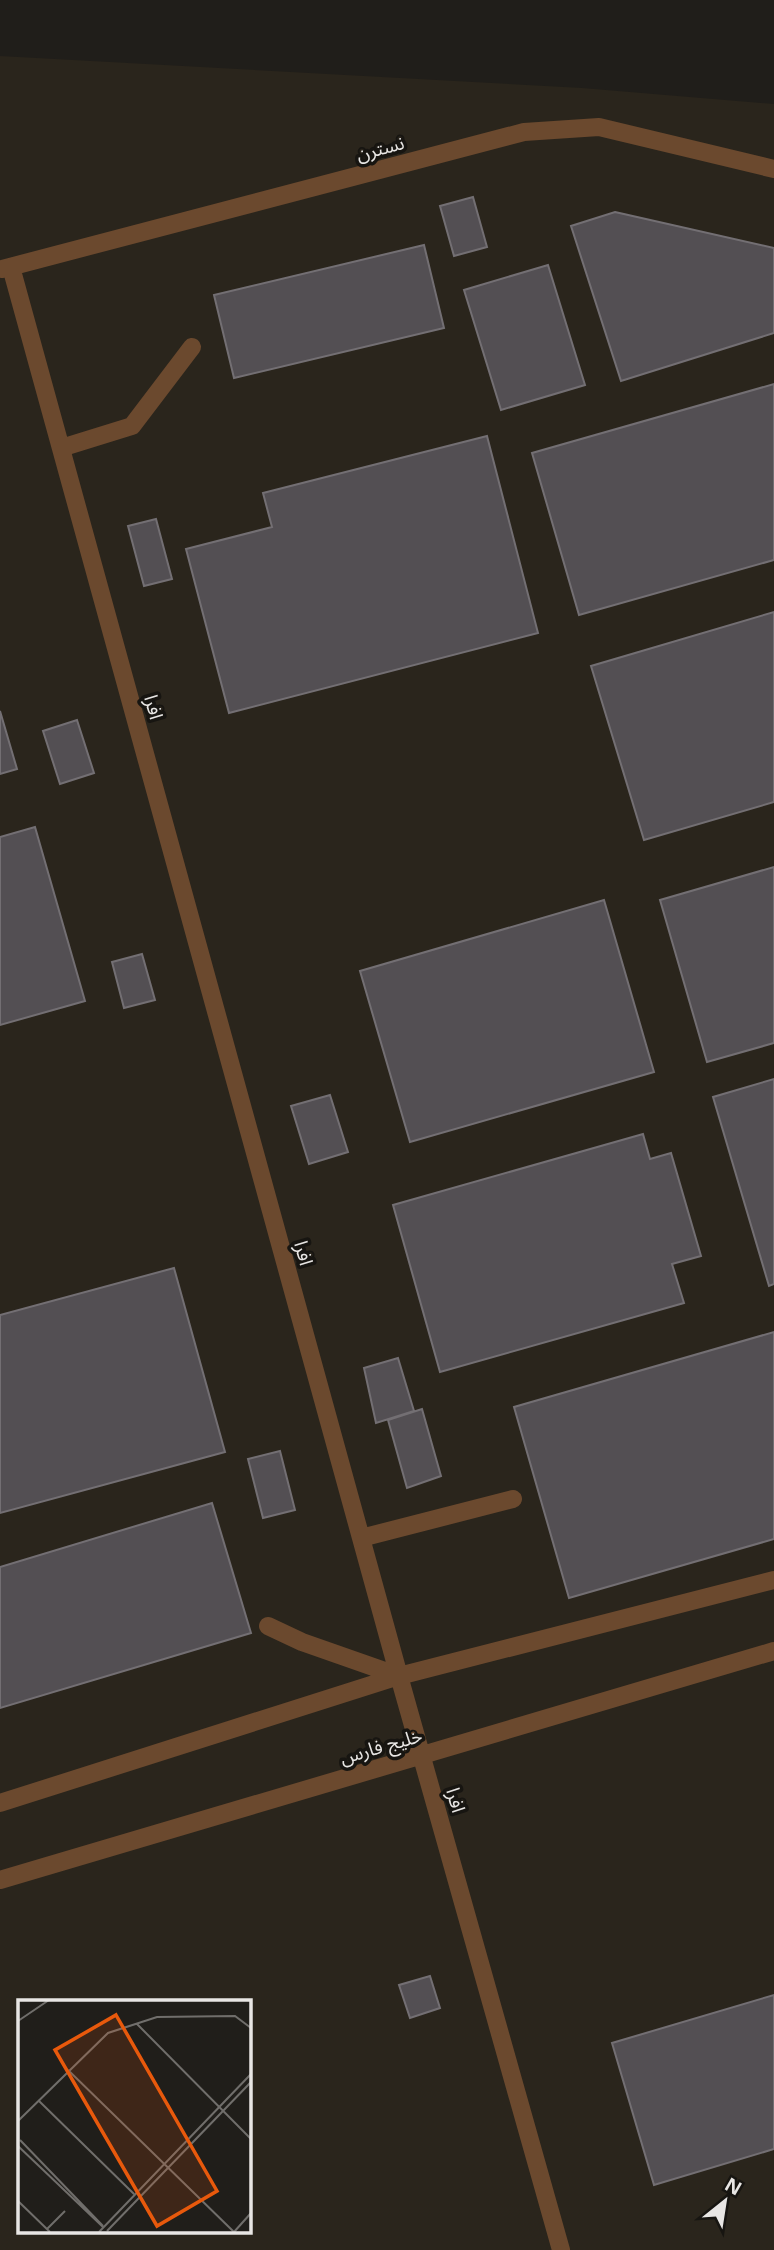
<svg xmlns="http://www.w3.org/2000/svg" width="774" height="2250" font-family="'Noto Sans','Noto Sans Arabic',sans-serif">
	<style>
		.built { fill: #2a251c; fill-rule: evenodd }
		.building { fill: #534f53; stroke: #736f73; stroke-width: 2 }
		.lines { fill: none; stroke-linecap: round; stroke-linejoin: round }
		.lane { stroke: #6b492e; stroke-width: 18 }
		.labels { text-anchor: middle; dominant-baseline: central; stroke-width: 7; stroke-linejoin: round; paint-order: stroke }
		.street-label { font-size: 19px; fill: #e8e6e4; stroke: #171511 }
		.inset-road { fill: none; stroke: #706e6b; stroke-width: 2 }
		.view { fill: #e8590c; fill-opacity: 0.15; stroke: #e8590c; stroke-width: 3.5 }
		.inset-edge { fill: none; stroke: #e8e6e4; stroke-width: 3.5 }
	</style>
	<rect width="100%" height="100%" fill="#201e1a"/>
	<path class="built" d="M0 56 582 88 774 104V2250H0ZM19 2002H248V2231H19Z"/>
	<path class="building" d="M473 197 487 247 454 256 440 206Z
		M615 212 774 248V333L621 381 571 226Z
		M424 245 444 328 234 378 214 295Z
		M548 265 585 385 501 410 464 290Z
		M774 384V560L579 615 532 453Z
		M487 436 538 633 229 713 186 549 272 527 263 493Z
		M156 519 172 579 144 586 128 526Z
		M774 612V802L644 840 591 666Z
		M0 711 17 769 0 774Z
		M77 720 94 773 60 784 43 731Z
		M35 827 85 1001 0 1025V837Z
		M774 867V1043L707 1062 660 900Z
		M604 900 654 1072 410 1142 360 971Z
		M142 954 155 1000 124 1008 112 962Z
		M774 1079V1284L769 1286 713 1097Z
		M330 1095 348 1152 309 1164 291 1106Z
		M643 1134 650 1159 671 1153 701 1256 672 1264 684 1303 440 1372 393 1205Z
		M174 1268 225 1452 0 1513V1315Z
		M774 1332V1539L569 1598 514 1407Z
		M398 1358 414 1411 376 1423 364 1368Z
		M422 1409 441 1476 407 1488 388 1420Z
		M280 1451 295 1510 263 1518 248 1459Z
		M212 1503 251 1633 0 1708V1567Z
		M430 1976 440 2008 410 2018 399 1985Z
		M774 1995V2149L654 2185 612 2043Z"/>
	<g class="lines">
		<path class="lane" d="M11 267 399 1676 561 2250
			M2 269 524 132 599 127 774 169
			M61 448 132 426 192 347
			M361 1538 513 1499
			M268 1626 302 1642 399 1676
			M0 1803 399 1676 774 1580
			M0 1880 774 1651"/>
	</g>
	<g class="labels">
		<g class="street-label">
			<text transform="translate(380 148) rotate(-15)">نسترن</text>
			<text transform="translate(154 707) rotate(75)">افرا</text>
			<text transform="translate(304 1253) rotate(75)">افرا</text>
			<text transform="translate(381 1746) rotate(-16)">خلیج فارس</text>
			<text transform="translate(456 1800) rotate(74)">افرا</text>
		</g>
	</g>
	<g transform="translate(18 2000)">
		<rect width="233" height="233" fill="#201e1a"/>
		<path class="inset-road" d="M0 21 31 0M119 24 233 139M50 70 216 232M20 100 116 194M0 121 90 33 139 17 217 16 233 28M2 140 85 226M0 146 85 227M0 201 32 232M29 229 47 211M89 231 233 82M81 232 233 74M216 232 233 213"/>
		<path class="view" d="M98 15 199 191 139 226 37 50Z"/>
		<rect width="233" height="233" class="inset-edge"/>
	</g>
	<g transform="translate(725 2201) rotate(30)" stroke="#171511" stroke-width="5" paint-order="stroke">
	<path d="M0-5L12 26L0 18L-12 26Z" fill="#e8e6e4"/>
	<text y="-10" font-size="19" font-weight="bold" text-anchor="middle" fill="#e8e6e4">N</text>
	</g>
</svg>
